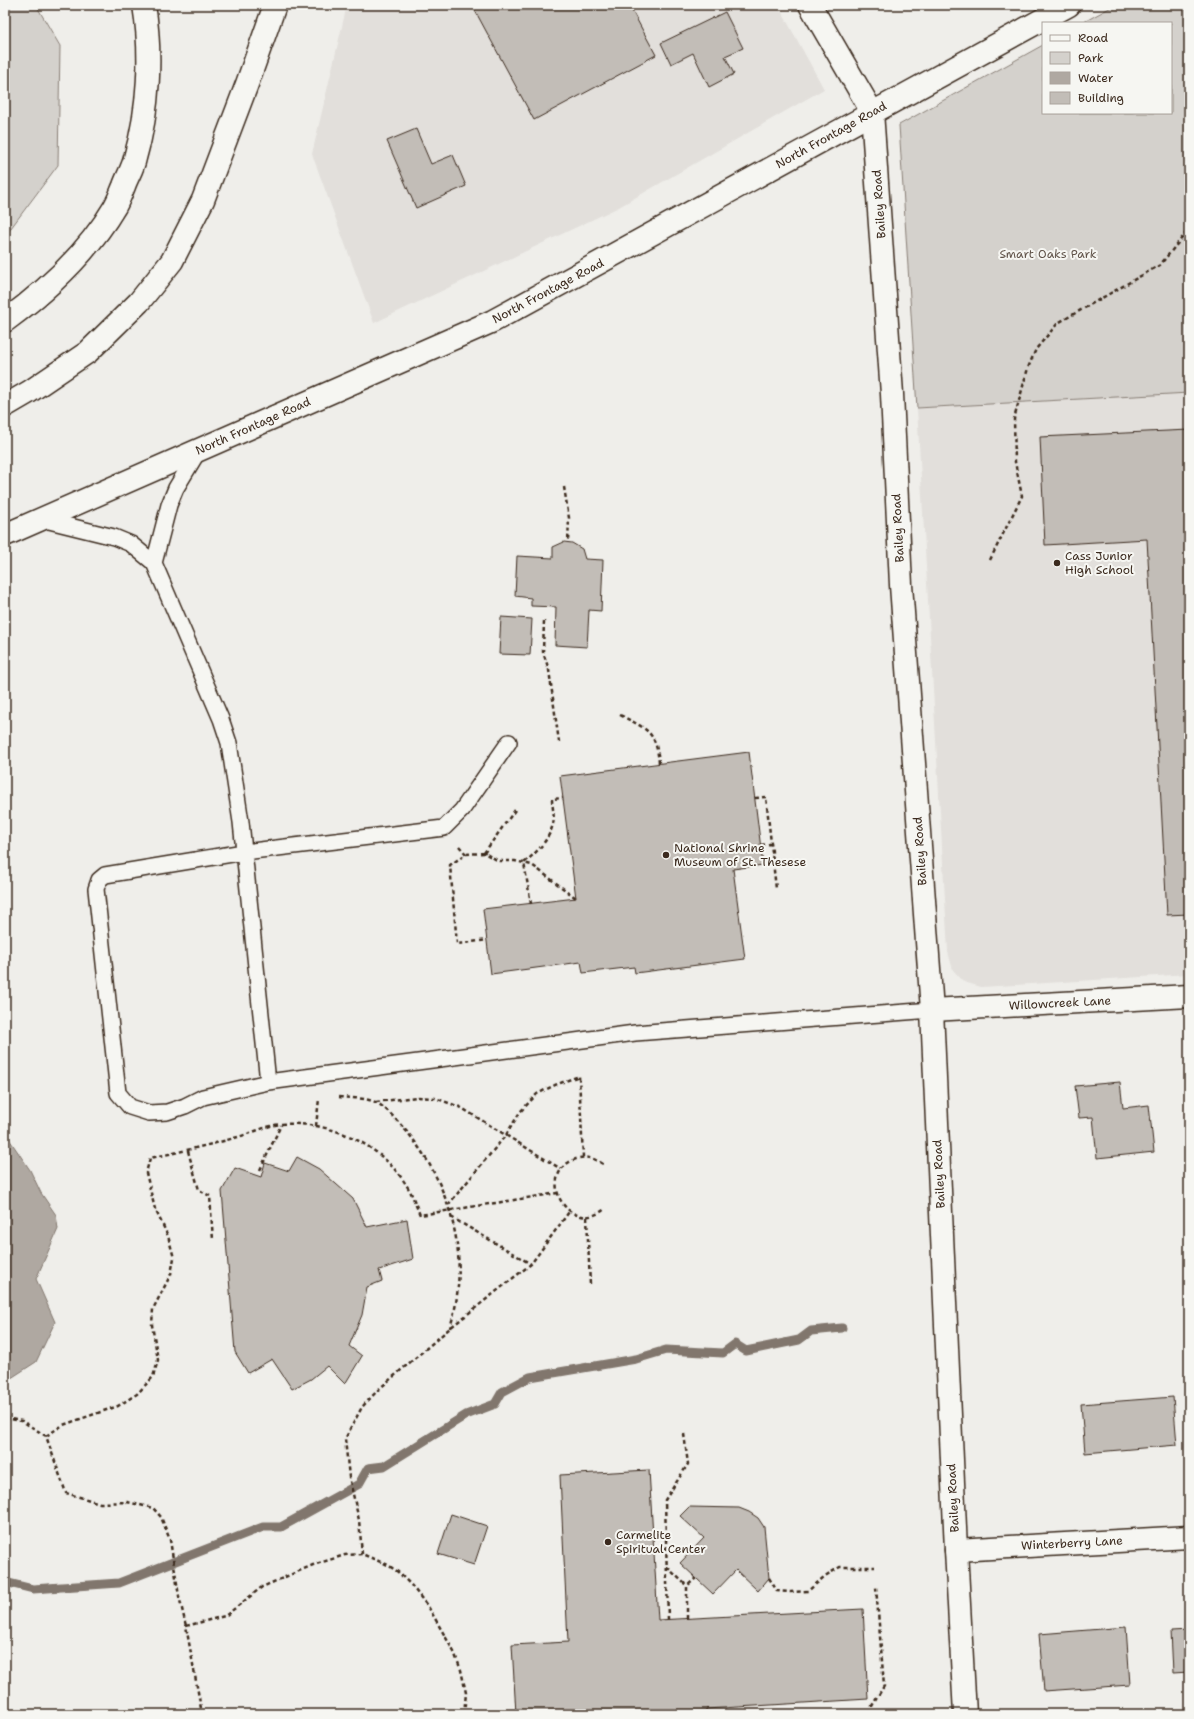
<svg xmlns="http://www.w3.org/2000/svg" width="1194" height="1719" font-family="'Shantell Sans',sans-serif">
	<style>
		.built { fill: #e2dfdb }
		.green { fill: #d4d1cc; stroke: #887e75 }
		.water { fill: #afa8a1; stroke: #81766d }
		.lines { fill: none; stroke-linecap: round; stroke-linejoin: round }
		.stream { stroke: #81766d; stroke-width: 9 }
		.building { fill: #c2bdb7; stroke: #3b2a1e }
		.service-casing { stroke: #3b2a1e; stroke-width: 18 }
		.minor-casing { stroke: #3b2a1e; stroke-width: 25 }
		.tertiary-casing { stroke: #3b2a1e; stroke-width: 25 }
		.motorway-casing { stroke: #3b2a1e; stroke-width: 25 }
		.path { stroke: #3b2a1e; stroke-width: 2.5; stroke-dasharray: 4 3; stroke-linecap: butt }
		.service { stroke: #f6f6f2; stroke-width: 15 }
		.minor { stroke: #f6f6f2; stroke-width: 22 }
		.tertiary { stroke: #f6f6f2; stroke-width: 22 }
		.motorway { stroke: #f6f6f2; stroke-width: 22 }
		.poi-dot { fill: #3b2a1e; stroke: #f6f6f2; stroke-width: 1.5 }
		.labels { text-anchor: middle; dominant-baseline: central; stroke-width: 4; stroke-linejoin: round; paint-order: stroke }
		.street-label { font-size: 12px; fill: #3b2a1e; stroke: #f6f6f2 }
		.park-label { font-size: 12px; fill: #61544a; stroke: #f6f6f2 }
		.poi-label { font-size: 12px; fill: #3b2a1e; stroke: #f6f6f2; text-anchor: start }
	</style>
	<rect width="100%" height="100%" fill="#efeeea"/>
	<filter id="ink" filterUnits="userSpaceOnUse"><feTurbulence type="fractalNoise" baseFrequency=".025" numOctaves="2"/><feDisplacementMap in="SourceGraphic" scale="8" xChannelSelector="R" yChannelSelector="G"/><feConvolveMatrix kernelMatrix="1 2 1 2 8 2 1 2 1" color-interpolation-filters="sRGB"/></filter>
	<g filter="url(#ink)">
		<path class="built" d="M347 5H778L824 89 619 207 374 323 312 154Z
			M1189 393V974L981 987 964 982 953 970 948 952 917 408Z"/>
		<path class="green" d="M5 5H36L60 46 58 165 5 236Z
			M1115 5H1189V393L917 408 899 125 1043 45V113H1171V23H1082Z"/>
		<path class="water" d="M5 1133 30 1170 41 1193 56 1215 58 1229 36 1279 55 1322 36 1362 5 1382Z"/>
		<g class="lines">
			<path class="stream" d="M5 1582 33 1589 119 1583 263 1527H281L359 1484 368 1468 384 1466 466 1415 495 1404 502 1392 530 1377 636 1359 666 1350 723 1353 735 1344 746 1351 799 1340 811 1331 842 1328"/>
		</g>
		<path class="building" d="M472 5H629L656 55 534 120Z
			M725 12 743 48 725 56 734 74 709 87 693 53 671 64 661 43Z
			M416 129 431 164 453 155 466 186 416 208 387 141Z
			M1189 430V914L1167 915 1147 539 1045 545 1040 437Z
			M564 542 572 543 582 549 585 559 603 560 601 611 589 610 587 647 555 645 556 607 531 606V598L515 596 517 556 553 558V547Z
			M501 617 532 619 530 655 499 654Z
			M749 752 763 865 733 869 745 959 635 973 634 967 583 973 581 962 491 974 483 909 576 898 560 776Z
			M1120 1082 1123 1108 1149 1105 1154 1152 1097 1158 1093 1117 1079 1118 1075 1086Z
			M1185 1085H1189V1139Z
			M297 1157 319 1169 353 1199 367 1227 407 1219 413 1259 379 1270 382 1281 367 1287 362 1315 349 1346 362 1356 345 1384 327 1366 311 1379 292 1389 272 1359 248 1373 235 1352 222 1191 235 1168 261 1177 265 1163 289 1171Z
			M1173 1397 1177 1445 1085 1453 1081 1404Z
			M649 1470 658 1620 863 1609 868 1699 706 1709V1714H516L512 1645 568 1642 560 1475Z
			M689 1507 739 1508 749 1512 758 1518 764 1527 769 1578 758 1591 736 1570 713 1594 680 1563 704 1538 680 1516Z
			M451 1514 487 1526 474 1565 438 1554Z
			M1126 1627 1130 1685 1044 1691 1039 1634Z
			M1189 1630V1672L1173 1673 1171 1631Z"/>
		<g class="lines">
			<g class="service-casing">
				<path id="service" d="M41 519 114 537 131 544 154 563 169 505 176 488 199 450
					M154 563 221 719 229 743 241 822 268 1082 635 1033 932 1010
					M268 1082 203 1097 185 1106 167 1112 149 1113 130 1107 118 1093 96 889 99 880 105 875 244 852 444 828 462 810 509 742"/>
			</g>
			<g class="minor-casing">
				<path id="minor" d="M810 5 872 112
					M5 535 493 321 1069 5
					M932 1010 1189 996
					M956 1550 1189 1537"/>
			</g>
			<g class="tertiary-casing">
				<path id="tertiary" d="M872 112 892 394 901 585 932 1010 956 1550 965 1714"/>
			</g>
			<g class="motorway-casing">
				<path id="motorway" d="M5 321C46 291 88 252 114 208 118 202 121 193 124 186 127 177 133 168 135 158 149 110 152 54 144 5
					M5 406 29 392 88 352 139 302 172 261 203 200 247 84 275 5"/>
			</g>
			<path class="path" d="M564 487 569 518 568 543
				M990 560 1022 496 1015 462 1014 419 1028 368 1036 349 1058 323 1160 265 1186 233 1189 210
				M544 621 543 652 549 670 559 742
				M620 715C647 729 656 731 659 763
				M755 798 766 797 776 889
				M515 810 484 853 499 861H515L532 865 576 898
				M761 845 770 844
				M459 846 466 854
				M484 853 466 854 450 865 457 944 487 940
				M531 904 524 863C537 852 549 840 553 824 555 816 552 806 552 799L563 798
				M339 1097C349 1098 367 1098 375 1102 385 1106 401 1125 408 1133 444 1177 465 1238 457 1295 456 1306 453 1317 450 1328
				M376 1102 416 1097 435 1098 460 1107 561 1169
				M316 1126 319 1099
				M188 1151 199 1190 210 1196 213 1240
				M603 1164C592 1157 583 1155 571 1161 536 1180 571 1238 606 1208
				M260 1170 281 1125
				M448 1205 506 1135 520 1112 537 1094 555 1085 579 1076 583 1157
				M451 1217 531 1264
				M587 1217 590 1285
				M5 1418 22 1421 46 1436 66 1493 100 1503 127 1502 153 1508 161 1517 170 1540 179 1596 186 1626 202 1714
				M46 1436 63 1425 118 1406 137 1394 153 1377 158 1360 152 1325 153 1309 171 1274 174 1258 168 1236 155 1209 146 1173 150 1158C180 1152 209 1145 238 1137 252 1133 268 1125 282 1124 334 1121 386 1146 411 1193 414 1200 417 1208 420 1215L558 1193
				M362 1554 359 1520 349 1477 345 1439 362 1407 379 1389 450 1328 531 1264 569 1212
				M667 1567 687 1586
				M769 1578 777 1591 791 1592 808 1591 825 1576 840 1567H875
				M687 1619V1586L696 1578
				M668 1620 665 1500 688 1464 684 1434
				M186 1626 225 1616 262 1587 313 1565 345 1555 362 1554 388 1565 398 1572 411 1585 429 1608 454 1652 461 1670 466 1693 464 1714
				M872 1714V1706L884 1686 876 1587"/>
			<use href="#service" class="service"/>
			<use href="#minor" class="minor"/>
			<use href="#tertiary" class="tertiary"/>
			<use href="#motorway" class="motorway"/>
		</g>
	</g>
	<g class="poi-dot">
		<circle cx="1057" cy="563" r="4"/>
		<circle cx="666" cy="855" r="4"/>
		<circle cx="608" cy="1542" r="4"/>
	</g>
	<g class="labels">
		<g class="street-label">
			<text transform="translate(831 135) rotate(-29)">North Frontage Road</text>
			<text transform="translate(879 204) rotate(-94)">Bailey Road</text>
			<text transform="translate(548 291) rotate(-28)">North Frontage Road</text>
			<text transform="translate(253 426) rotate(-24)">North Frontage Road</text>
			<text transform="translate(898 528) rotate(-93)">Bailey Road</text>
			<text transform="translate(920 851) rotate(-94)">Bailey Road</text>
			<text transform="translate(1060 1003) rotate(-3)">Willowcreek Lane</text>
			<text transform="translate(939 1174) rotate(-93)">Bailey Road</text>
			<text transform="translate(953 1498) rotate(-93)">Bailey Road</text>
			<text transform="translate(1072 1543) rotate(-3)">Winterberry Lane</text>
		</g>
		<g class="park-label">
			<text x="1048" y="254">Smart Oaks Park</text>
		</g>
		<g class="poi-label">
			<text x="1065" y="556">Cass Junior<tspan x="1065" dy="14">High School</tspan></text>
			<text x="674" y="848">National Shrine<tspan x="674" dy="14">Museum of St. Thesese</tspan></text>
			<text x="616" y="1535">Carmelite<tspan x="616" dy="14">Spiritual Center</tspan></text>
		</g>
	</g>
	<rect width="1194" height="1719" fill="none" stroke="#f6f6f2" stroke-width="20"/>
	<rect x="10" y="10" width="1174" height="1699" fill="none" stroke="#3b2a1e" stroke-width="1.5" filter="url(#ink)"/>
	<rect x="1042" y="22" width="130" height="92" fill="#f6f6f2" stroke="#aba49d"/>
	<rect x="1050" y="35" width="20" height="6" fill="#f6f6f2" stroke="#aba49d"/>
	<text x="1078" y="42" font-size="12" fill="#3b2a1e">Road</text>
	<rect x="1050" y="52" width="20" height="12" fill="#d4d1cc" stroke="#aba49d"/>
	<text x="1078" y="62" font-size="12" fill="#3b2a1e">Park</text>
	<rect x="1050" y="72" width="20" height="12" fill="#afa8a1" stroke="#aba49d"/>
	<text x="1078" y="82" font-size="12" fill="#3b2a1e">Water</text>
	<rect x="1050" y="92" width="20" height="12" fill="#c2bdb7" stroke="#aba49d"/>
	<text x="1078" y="102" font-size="12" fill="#3b2a1e">Building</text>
</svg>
